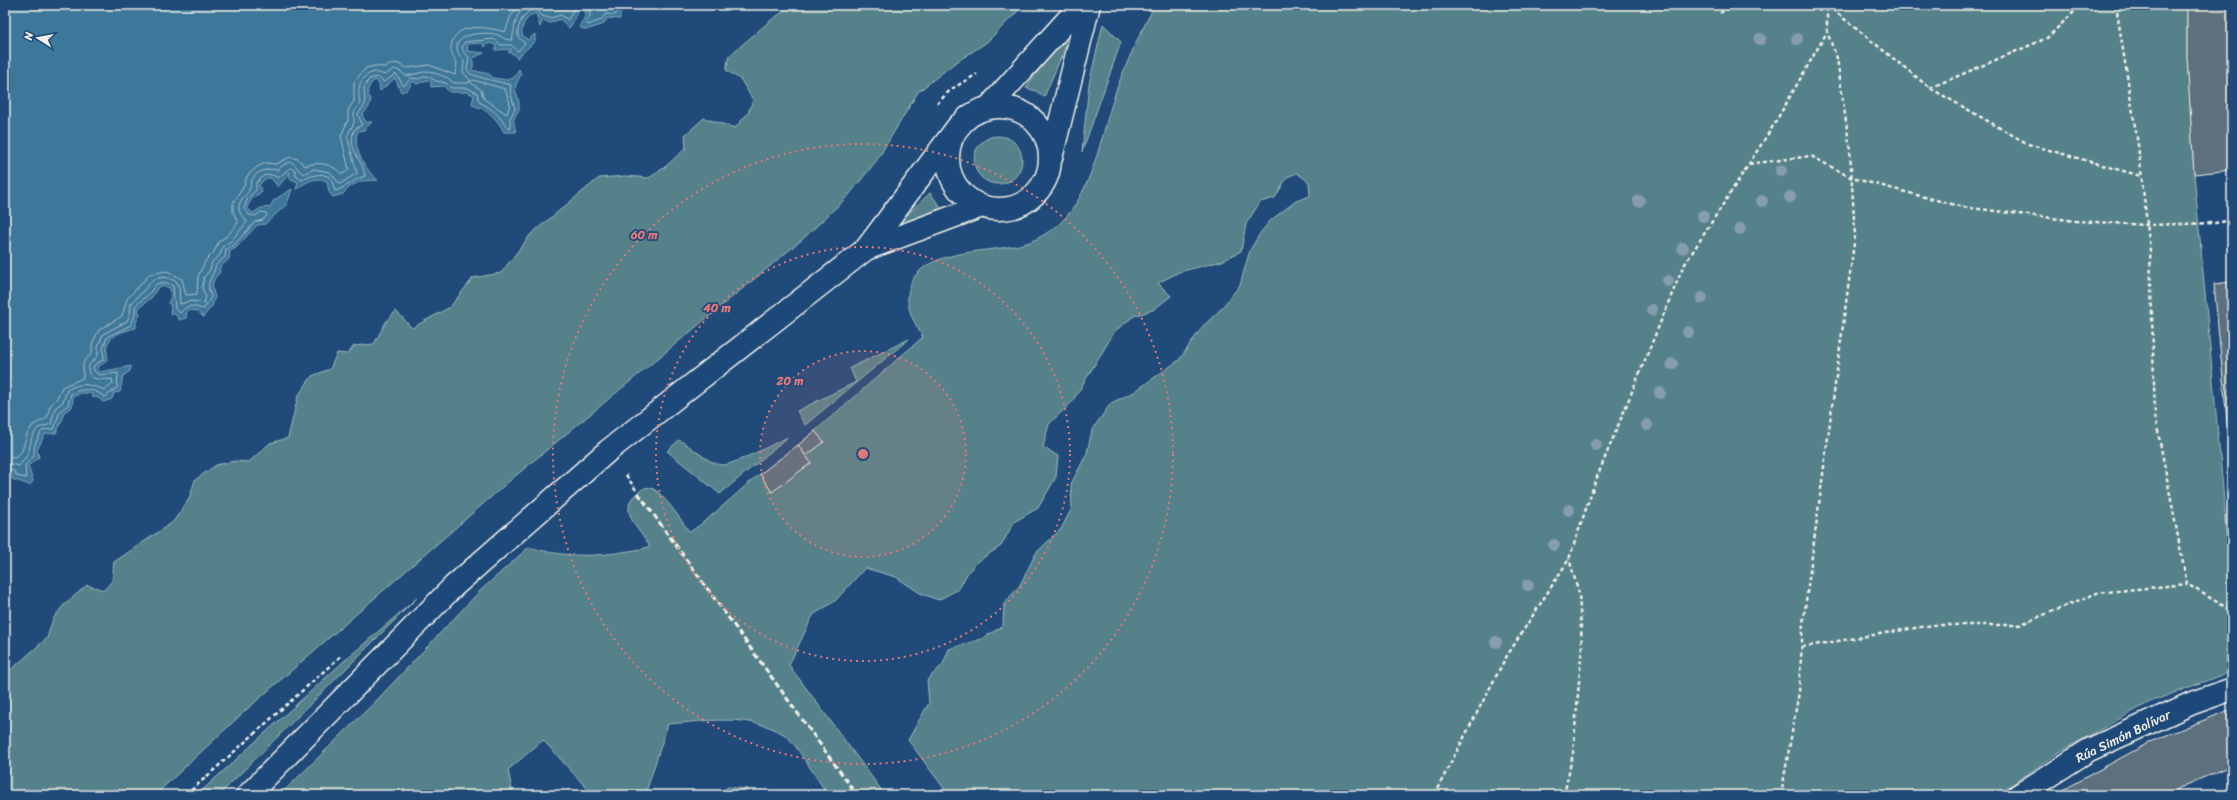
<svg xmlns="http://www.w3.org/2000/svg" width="2237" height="800" font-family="Sriracha,sans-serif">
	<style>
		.green { fill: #54818a; stroke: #a4b9b9 }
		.water { fill: #3e7799; stroke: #87a8b9 }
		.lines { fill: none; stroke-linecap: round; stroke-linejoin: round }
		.shore { stroke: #abc0c8; stroke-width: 1 }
		.building { fill: #5c6f7e; stroke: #f4f1e8 }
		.minor-casing { stroke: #f4f1e8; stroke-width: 25 }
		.path { stroke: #f4f1e8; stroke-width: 2.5; stroke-dasharray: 4 3; stroke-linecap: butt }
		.minor { stroke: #1f4a7a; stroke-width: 22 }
		.rail { stroke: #f4f1e8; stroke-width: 3; stroke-dasharray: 6 3; stroke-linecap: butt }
		.tree { fill: #879caf }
		.ring { fill: none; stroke: #e27875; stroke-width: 2; stroke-dasharray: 2 4 }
		.labels { text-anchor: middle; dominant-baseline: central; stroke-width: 3.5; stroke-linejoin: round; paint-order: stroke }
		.street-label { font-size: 13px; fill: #f4f1e8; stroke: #1f4a7a }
		.centre { fill: #e27875; stroke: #1f4a7a; stroke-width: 2 }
		.ring-label { font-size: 12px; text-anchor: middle; font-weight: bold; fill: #e27875; stroke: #1f4a7a; stroke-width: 3.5; stroke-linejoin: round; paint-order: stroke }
	</style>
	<rect width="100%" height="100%" fill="#1f4a7a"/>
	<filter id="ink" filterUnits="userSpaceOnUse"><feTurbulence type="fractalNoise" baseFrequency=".025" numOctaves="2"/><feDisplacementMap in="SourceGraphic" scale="8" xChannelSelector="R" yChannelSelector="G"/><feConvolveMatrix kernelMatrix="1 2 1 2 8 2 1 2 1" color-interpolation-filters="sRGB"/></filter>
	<g filter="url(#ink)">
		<path class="green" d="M806 5H1024L987 42 952 65 918 92 877 160 849 195 804 238 514 477 246 710 155 795H5V675L47 638 53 619 63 606 87 585 104 590 112 581 114 562 173 522 189 499 195 480 216 465 235 461 249 462 270 443 288 438 298 396 312 376 330 369 337 353 348 354 354 346 374 344 386 322 396 311 412 328 450 307 473 278 501 273 531 234 599 178 626 176 649 178 665 167 686 148 685 135 704 118 735 128 748 113 753 100 741 80 726 70 729 56 771 20 787 9Z
			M1155 5H2187V56L2194 174 2232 587V671L2150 702 2056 754 1997 795H949L908 740 929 703 927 680 943 664 949 649 981 639 1003 626 1004 604 1020 585 1036 553 1061 529 1072 508 1071 484 1087 453 1092 430 1111 403 1134 392 1179 360 1203 326 1221 309 1240 285 1250 250 1261 232 1271 220 1296 201 1310 196 1309 182 1297 173 1287 177 1275 198 1260 202 1246 224 1241 251 1222 261 1179 272 1158 283 1171 296 1153 310 1134 316 1115 331 1072 402 1049 424 1043 447 1058 456 1056 477 1038 508 1014 522 1001 546 980 560 968 572 959 589 938 600 920 593 896 577 865 568 835 601 813 615 789 665 885 795H828C821 785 793 739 785 735 751 713 706 721 668 724L645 795H593L543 740 508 770 513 795H280L376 701 480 591 529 547C561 557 591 557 623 552 632 550 642 550 650 546 639 530 617 509 637 493 642 490 645 486 651 488 662 491 682 522 690 532 715 515 736 493 760 474L772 491 811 463 806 456 823 442 815 431 923 337C912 319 902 302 912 281 929 248 991 253 1023 244 1033 242 1045 234 1053 229 1092 201 1101 134 1116 91 1127 61 1140 33 1155 5Z
			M1080 13 1044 97 1036 91 1026 88Z
			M1103 24 1121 42 1082 152 1089 84Z
			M974 160a24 24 0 1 1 48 0a24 24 0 1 1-48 0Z
			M930 193 942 209 885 236Z
			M909 339 805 425 797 411 856 382 850 368Z
			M788 437 720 494 667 451 679 440C693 447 706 462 721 465 730 467 777 442 788 437Z
			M417 598 219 795H197L343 662Z
			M728 787 747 789 750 795H716Z"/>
		<path class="water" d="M5 5H627L620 13V19L607 18 604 24 586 30 579 27 586 15 585 11 581 9C574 14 575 22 569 28L560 19 550 23 543 20 540 27 536 13C527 16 521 25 522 35L528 40 535 34V41L517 58 514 54 508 52 512 49 495 50 496 45 489 43 485 47 482 43 468 44 467 51 484 53 473 58V67L471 70 489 74 493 78 507 80 514 78 519 69 521 75C509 94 520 91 519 108 519 112 515 115 514 119 513 123 515 128 516 132H504C497 118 487 109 472 105L474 95 467 92H449L444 86 431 87V81L427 80 417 84 413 81 407 90 401 92 395 78 380 91 379 84 376 80 372 82 368 89V96L371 98 369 107 362 115 366 122H372L364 130 358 131C351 147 366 171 378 180L361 181 351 186 343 194 333 197 329 192 327 181C315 176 306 182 296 190L298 182 289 178 290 172 278 187 271 178H266L259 185 262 191 251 200 247 207 250 211 253 213 261 208 270 207 274 200 292 189 287 204 265 224 257 225 236 248 230 251 229 259 219 268 220 272C211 281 211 286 215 297L212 306 203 317C198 311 195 309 187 311L186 318 179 320 175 314H170L171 305 168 303 171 297 170 288 164 286 158 287 152 297 138 309 140 315 136 322V328C128 330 115 333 110 340 100 351 117 358 97 367L100 372 131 366 130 371 123 376 120 392 114 393 112 399 103 402 99 398 92 397 91 393H81L73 397 72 407 63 413V418L56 433 45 434 37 450 39 457 28 466 33 481 30 485 12 479V474L5 471Z"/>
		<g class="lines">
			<path class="shore" d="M473 80 505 89 510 104 507 114 484 99 481 90 471 83Z
				M5 457 15 458 22 451 27 434 33 425 47 418 50 406 57 398 62 387 83 378V363L92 353V344L99 330 122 316 127 299 150 274 167 271 182 279 186 295 197 294 198 276 206 260 214 252 219 241 227 236 238 223 233 212V203L244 186 247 176 257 167 265 163 276 164 290 157 298 159 305 166C319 161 332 164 342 174L349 170 341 136 348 120V110L354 101V82L366 68 375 66 384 67 396 63 407 68 429 65 455 75 457 63C453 57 449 50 452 42 459 21 490 28 505 32L511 16 519 5
				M5 463 19 466 28 454 32 437 38 428 51 424 55 408 63 402 67 390C83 381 89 385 105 390L113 384 112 379C101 380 85 381 89 365L98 356V347L103 334 127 321 130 314 131 304 154 279 165 277 176 281 179 287 180 304 191 301 204 303 206 297 202 288 204 277 210 270 212 262 220 255 223 246 231 241 247 222C245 217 238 214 239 207 239 198 248 195 250 188 251 186 250 184 251 182 255 171 267 168 277 170 295 155 292 165 303 174L314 169 330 172 340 184 357 173 347 136 354 123V112L360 103C357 89 359 75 375 72L385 75 394 69 400 71 406 76 429 71 448 78 454 83H469L470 80 463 72 464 60C459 56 457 52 457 46 459 33 485 32 495 34 502 36 503 40 512 40 516 26 513 10 532 5
				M5 468 14 471 17 476 26 478 25 465 34 456C33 446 37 438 43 430L54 429 60 411 68 405 71 394C84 387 94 389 105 397L117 388 118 373 99 375 94 371 93 366 104 359 103 349 107 337 131 325 135 315V306L149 294 156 284 165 282 173 286 175 309 180 313 185 308 191 306 204 309 211 297C205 280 212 280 216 265L225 257 226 249 234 245 255 222 263 220 267 215 266 213 261 212 255 216 249 215 244 208 248 198 256 190V183C264 174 268 172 278 178L290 168 295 170 296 176 302 180C312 176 320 171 331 178L335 191C346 188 354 179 365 176 364 161 345 147 355 129L362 125 358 114 365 105 364 88 369 79 377 77 384 82 396 74 404 86 411 78 418 79 427 76 436 81 446 83 451 88H468L477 93 479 102C491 107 501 117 507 128L510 129V118L515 109 510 91 511 85C497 81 482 79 469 73L467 69 469 57C463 52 460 49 465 42L494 39 501 45H511L518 51 525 43 518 37C517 27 521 18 529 11L538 10 542 16 550 18 561 15 568 20 573 10 582 5 589 10 590 16 586 23 588 25 601 20 606 14 615 15 622 5"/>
		</g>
		<path class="building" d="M2187 5H2232V170L2194 174 2187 56Z
			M2232 282V474L2214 284Z
			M815 431 824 442 806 456 798 445Z
			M798 445 811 463 772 492 760 474Z
			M2225 516H2232V587Z
			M2232 709V765L2168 793 2169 795H2053L2152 741Z"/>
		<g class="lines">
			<g class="minor-casing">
				<path id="minor" d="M948 158a51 51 0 1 1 102 0a51 51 0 1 1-102 0Z
					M988 108 1081 5
					M1051 158 1089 5
					M866 249 982 206
					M248 795 454 586 609 450 866 249 959 125
					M2019 795 2089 750 2190 704 2232 689"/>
			</g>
			<path class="path" d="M1827 5 1930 88 2028 144 2141 176
				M2116 5 2138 145 2150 250 2155 416 2187 584 2232 611
				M1720 13 1734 5
				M1930 88 2047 38 2081 5
				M937 104 950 90 977 74
				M1749 164 1811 156 1852 178 1963 207 2076 221 2147 225 2215 223 2232 220
				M626 475 638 493
				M1802 647 1933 625H2019L2097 593 2187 584
				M186 795 342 655
				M1434 795 1505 659 1569 559 1595 482 1683 267 1775 123 1827 32V5
				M1564 795 1573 753 1582 646 1579 593 1569 559
				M1781 795 1799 692 1803 623 1855 236 1850 150 1837 58 1827 32"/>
			<use href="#minor" class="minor"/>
			<path class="rail" d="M638 493 857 795"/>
		</g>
		<g class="tree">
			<circle cx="1760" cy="39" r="6"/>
			<circle cx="1797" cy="39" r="6"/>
			<circle cx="1781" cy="171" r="6"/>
			<circle cx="1790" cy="197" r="6"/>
			<circle cx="1639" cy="201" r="6"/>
			<circle cx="1762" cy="201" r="6"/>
			<circle cx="1703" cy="216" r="6"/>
			<circle cx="1740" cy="229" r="6"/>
			<circle cx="1683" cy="248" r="6"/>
			<circle cx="1668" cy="281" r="6"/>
			<circle cx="1702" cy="298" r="6"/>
			<circle cx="1652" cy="310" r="6"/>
			<circle cx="1688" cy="332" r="6"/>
			<circle cx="1672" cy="364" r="6"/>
			<circle cx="1660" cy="393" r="6"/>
			<circle cx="1647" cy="425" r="6"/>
			<circle cx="1596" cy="445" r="6"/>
			<circle cx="1569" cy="510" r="6"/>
			<circle cx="1554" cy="545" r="6"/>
			<circle cx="1528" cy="585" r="6"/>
			<circle cx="1496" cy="642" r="6"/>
		</g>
	</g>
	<circle cx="863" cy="454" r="103" fill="#e27875" fill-opacity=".12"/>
	<g class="ring">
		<circle cx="863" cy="454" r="103"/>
		<circle cx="863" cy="454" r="207"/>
		<circle cx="863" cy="454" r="310"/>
	</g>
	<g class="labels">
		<g class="street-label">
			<text transform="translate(2123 736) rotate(-26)">Rúa Simón Bolívar</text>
		</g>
	</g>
	<circle cx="863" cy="454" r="6" class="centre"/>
	<g class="ring-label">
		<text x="644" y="239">60 m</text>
		<text x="717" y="312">40 m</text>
		<text x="790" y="385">20 m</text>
	</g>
	<rect width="2237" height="800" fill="none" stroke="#1f4a7a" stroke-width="20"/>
	<rect x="10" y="10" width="2217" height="780" fill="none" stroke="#f4f1e8" stroke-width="1.5" filter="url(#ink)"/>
	<g transform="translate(38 38) rotate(281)" stroke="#1f4a7a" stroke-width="3" paint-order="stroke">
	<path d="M0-3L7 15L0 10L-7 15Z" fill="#f4f1e8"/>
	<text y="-6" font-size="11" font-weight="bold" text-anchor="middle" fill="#f4f1e8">N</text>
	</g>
</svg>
